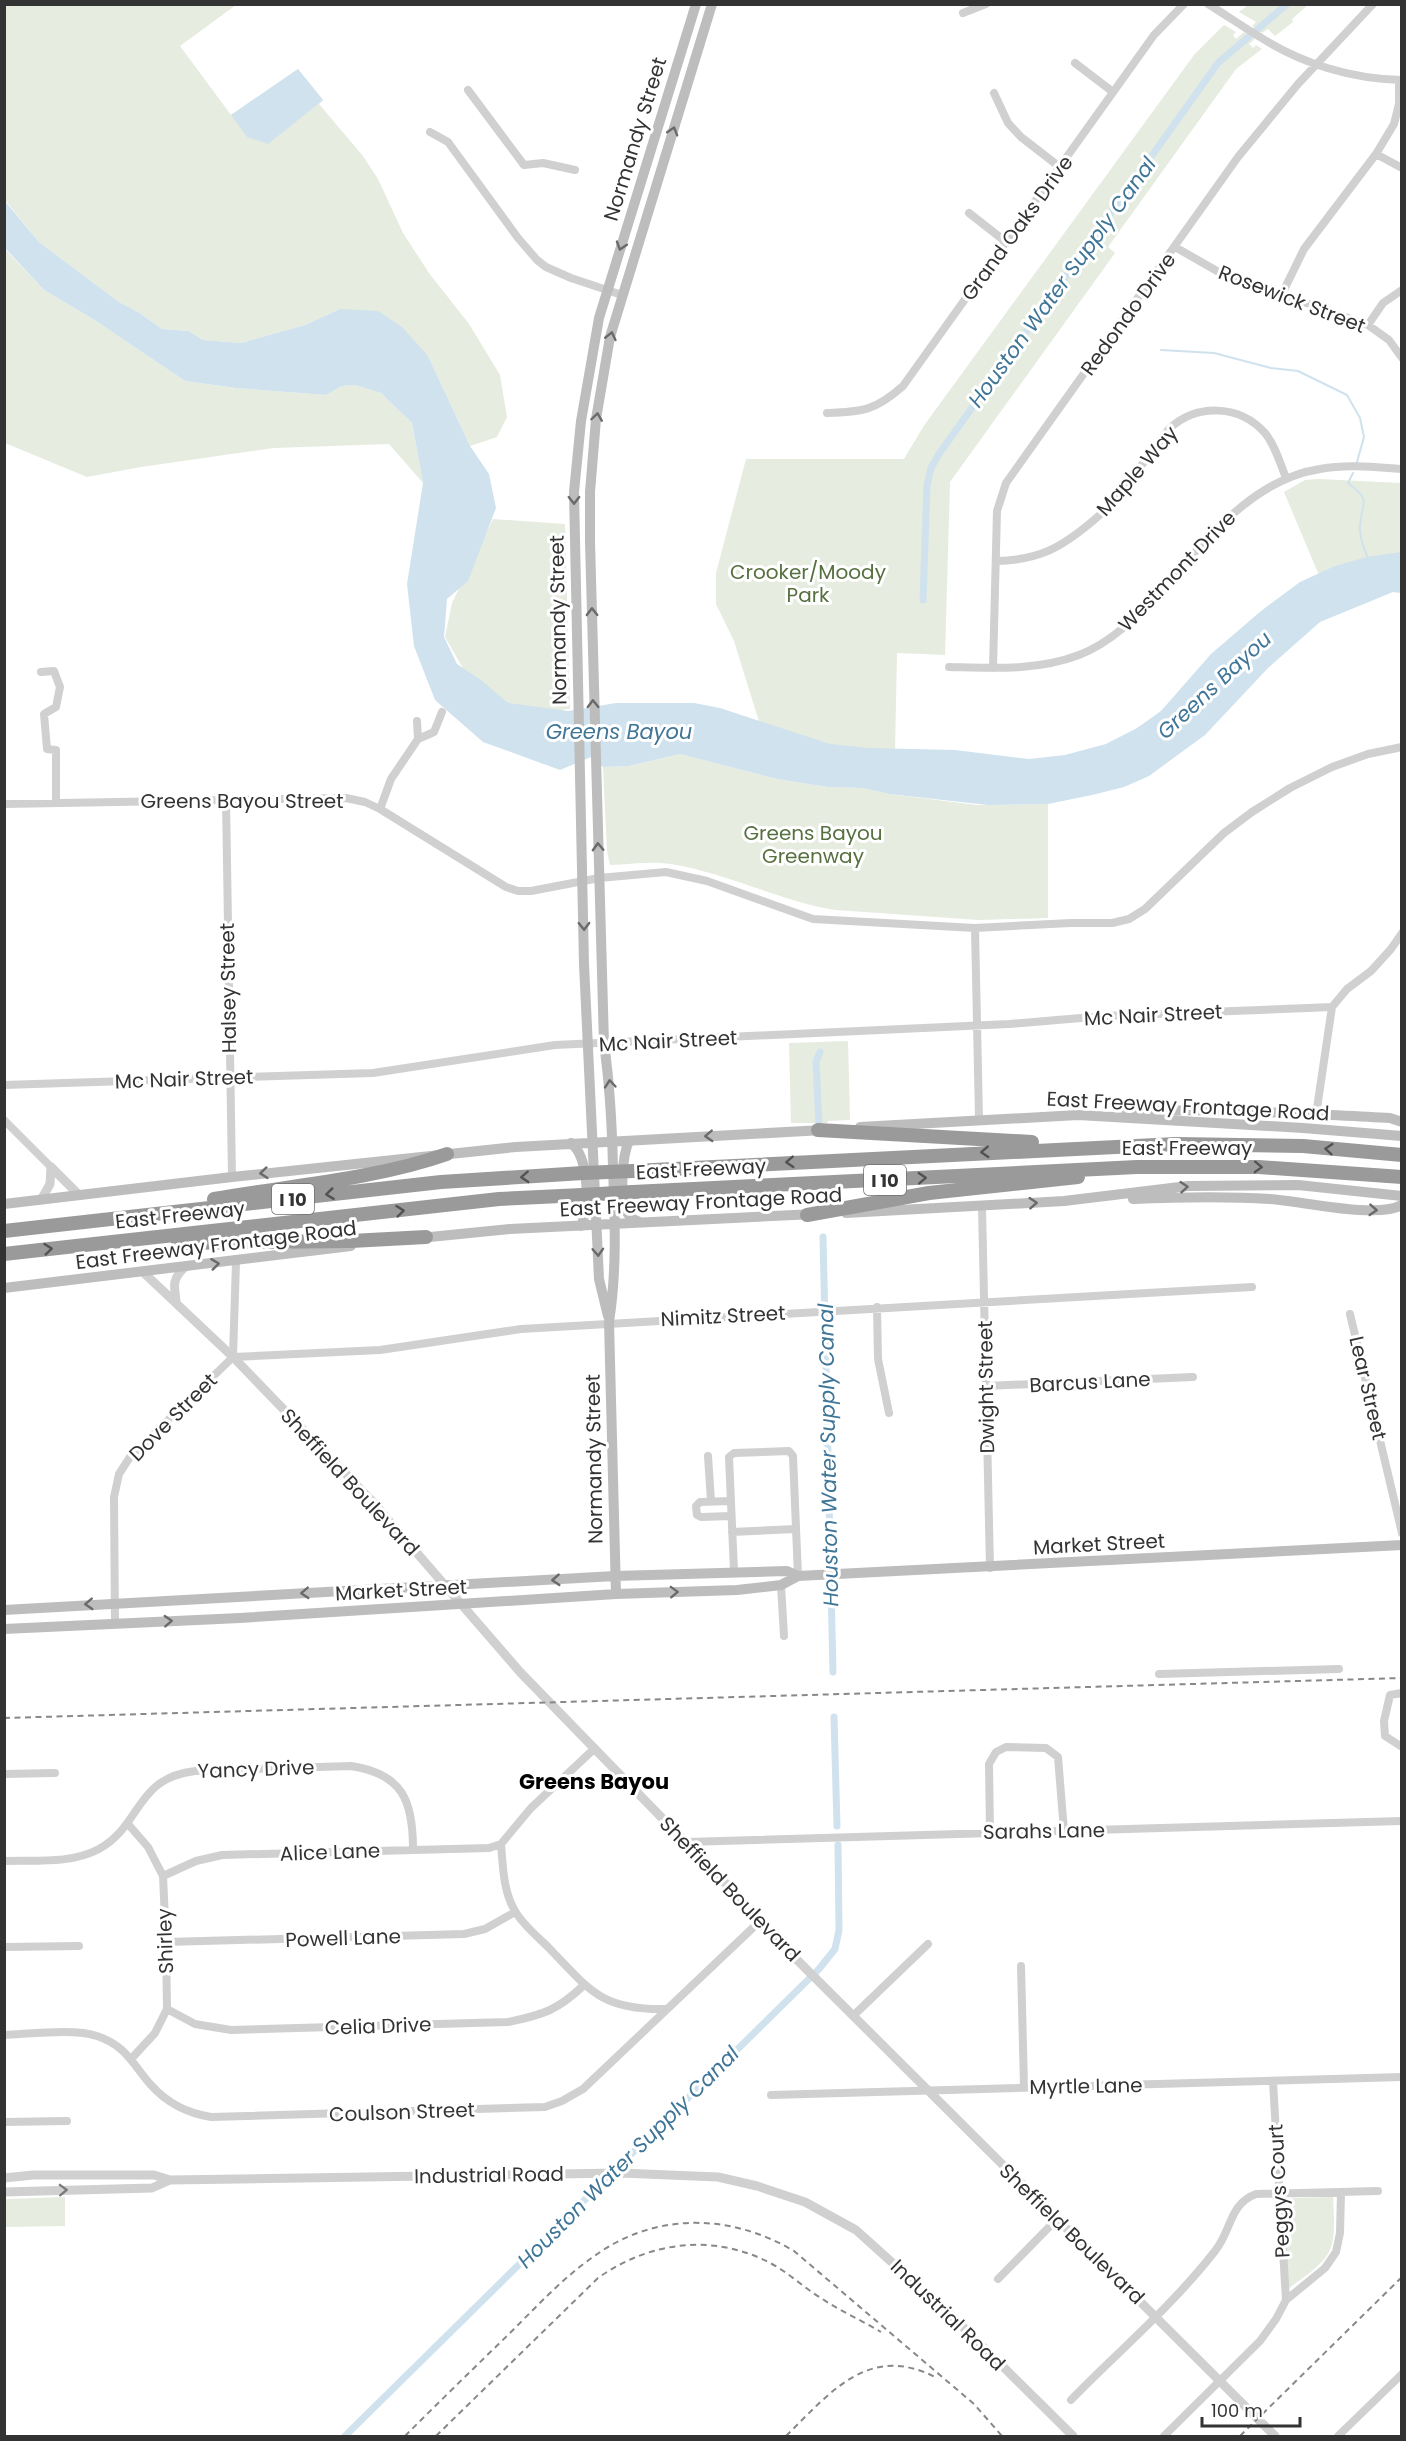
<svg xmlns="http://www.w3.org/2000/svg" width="1406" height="2441" font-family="Poppins,sans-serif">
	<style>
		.green { fill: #e6ecdf }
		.water { fill: #cfe2ee }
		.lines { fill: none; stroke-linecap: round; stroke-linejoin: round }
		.stream { stroke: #cfe2ee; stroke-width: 2 }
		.canal { stroke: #cfe2ee; stroke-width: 7 }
		.minor { stroke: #d0d0d0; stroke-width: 8 }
		.tertiary { stroke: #d0d0d0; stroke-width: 9 }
		.secondary { stroke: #bdbdbd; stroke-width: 10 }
		.motorway { stroke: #9a9a9a; stroke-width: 14 }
		.rail { stroke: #888; stroke-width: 2; stroke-dasharray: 6 4.5; stroke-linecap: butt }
		.motorway-bridge { stroke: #9a9a9a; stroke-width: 14 }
		.oneway { stroke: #6a6a6a }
		.oneway2 { stroke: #525252 }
		.oneway3 { stroke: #7a7a7a }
		.labels { text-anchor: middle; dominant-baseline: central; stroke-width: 6; stroke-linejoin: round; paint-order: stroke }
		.shield { fill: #fff; stroke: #707070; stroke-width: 1.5 }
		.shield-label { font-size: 18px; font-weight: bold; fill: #333 }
		.street-label { font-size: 20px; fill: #333; stroke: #fff }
		.park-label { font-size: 20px; fill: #56703f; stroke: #fff }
		.water-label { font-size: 21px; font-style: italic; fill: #3f7597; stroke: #fff }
		.neighbourhood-label { font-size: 21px; font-weight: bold; fill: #000; stroke: #fff }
	</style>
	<rect width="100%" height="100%" fill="#fff"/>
	<path class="green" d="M4 5H236L180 46 231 115 298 69 323 100 319 104 363 156 378 179 403 233 429 273 469 324 500 375 507 417 497 437 470 446 428 356 340 309 305 325 241 343 203 340 189 331 162 329 138 312 119 302 39 242 5 200Z
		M1248 5V4L1308 5 1292 19 1293 22 1275 36 1268 29 1262 33 1252 26 1256 22 1239 12Z
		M1224 25 1236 32 1233 35 1236 39 1244 32 1255 39 1249 44 1253 48 1256 45 1262 49 1236 69 1108 247 1115 253 950 482 945 655 897 653 895 752 840 749 761 728 734 641 716 604V573L746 459H904L923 427 1194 55Z
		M4 248 44 290 93 319 185 381 236 388 326 395 342 386 355 385 381 393 412 423 423 483 389 444 274 448 141 467 87 477 5 443Z
		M1319 479 1401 483V562L1321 580 1284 492 1305 480Z
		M493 519 565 524 570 709 530 713 479 696 445 637 452 603Z
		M680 754 777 779 827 787 863 788 889 794 977 805 1048 804V918L979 920 836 910C780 901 727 873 671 864 651 861 630 864 610 865L607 851 603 767 629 766Z
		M848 1041 850 1120 828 1121 827 1123H791L789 1043Z
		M65 2197V2226L5 2227V2199Z
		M1333 2197C1336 2254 1335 2255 1288 2289L1284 2198Z"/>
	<path class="water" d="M298 69 323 100 268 144 247 137 231 115Z
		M4 200 39 242 119 302 138 312 162 329 189 331 203 340 241 343 305 325 340 309 378 311 402 327 428 356 470 446 489 474 496 508 468 581 447 599 444 637 457 664 481 680 508 703 568 711 616 703H694L720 708 830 744 869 748 955 750 1029 759 1065 755 1106 744 1137 728 1161 711 1211 654 1261 611 1300 582 1335 566 1367 557 1401 552V593L1393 592 1320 622 1268 668 1205 735 1149 776 1124 787 1092 795 1048 804 988 805 889 794 863 788 827 787 777 779 680 754 629 766 603 767 591 757 560 770 483 742 435 700 414 646 407 584 423 483 412 423 381 393 355 385 342 386 326 395 236 388 185 381 93 319 44 290 5 248Z"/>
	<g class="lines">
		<path class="stream" d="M1161 350 1214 353 1271 368 1298 371 1347 395 1360 418 1364 437 1357 462
			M1353 473 1348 483C1371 501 1363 499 1360 525 1359 535 1364 549 1368 558"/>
		<path class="canal" d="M923 600 927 485 931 468 939 454 1218 63 1287 4
			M819 1124 816 1062 820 1052
			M823 1237 833 1672
			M834 1717 837 1826
			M345 2436 819 1969 835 1949 839 1930 838 1845"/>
		<path class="minor" d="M1208 4C1226 15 1243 27 1260 37 1302 64 1352 79 1402 80
			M963 13 986 4
			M1075 63 1113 92
			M468 90 524 165 543 163 575 170
			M994 93 1008 123 1021 137 1061 168
			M430 132 448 142 518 238 537 260 546 267 571 278 622 295
			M1376 154 1402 168
			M969 213 1006 242
			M1175 247 1217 271 1368 325 1389 340 1402 358
			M1282 294 1304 249 1376 154 1394 124 1399 104V80
			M1368 325 1383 303 1402 290
			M827 413C863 412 876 410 903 386L1154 35 1184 4
			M996 561C1039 560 1061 548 1094 520 1117 501 1135 473 1153 450 1159 443 1164 434 1170 428 1198 403 1240 405 1265 433 1275 445 1280 463 1286 478
			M949 667C993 668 1037 671 1079 655 1112 642 1134 619 1157 594 1203 545 1249 480 1320 469 1347 464 1374 467 1402 469
			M993 668 997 511 1006 483 1238 157 1298 84 1373 4
			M41 672 54 671 60 687 56 707 44 714 47 749 56 750V803
			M417 721 418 739
			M226 800 232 1177
			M4 804 346 798 365 802 380 809 506 887 518 891H531L599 878 666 872 707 881 813 919 975 928 1071 923H1112L1129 919 1145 909 1224 833 1252 812 1290 788 1332 767 1368 754 1402 747
			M380 809 391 779 418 739 434 732 442 712
			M975 928 979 1119
			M4 1085 373 1073 555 1045 1009 1024 1105 1016 1332 1007
			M1316 1115 1332 1007 1347 989 1371 971 1391 949 1402 933
			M4 1120 51 1167
			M982 1207 990 1568
			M877 1307 878 1359 889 1413
			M1350 1314 1402 1533
			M233 1357 380 1350 521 1329 1252 1287
			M233 1357 236 1262
			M986 1386 1193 1377
			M708 1456 711 1501
			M730 1501 700 1502 696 1506 697 1515 701 1517 731 1516
			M732 1532 796 1529
			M734 1571 729 1457 734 1453 789 1451 793 1456 798 1576
			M781 1585 784 1636
			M115 1623 114 1497 119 1474 130 1457 233 1357
			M1159 1674 1339 1669
			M1402 1693 1390 1695 1384 1721 1385 1736 1402 1747
			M594 1749 531 1808 501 1844C503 1866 503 1891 515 1911 523 1925 538 1937 549 1948 590 1991 602 2010 665 2009
			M4 1774 55 1773
			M128 1824 148 1847 163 1876 166 1942 167 2009 155 2033 132 2058
			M990 1832 989 1764 996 1752 1006 1747 1046 1748 1058 1757 1064 1831
			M686 1842 1402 1821
			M4 1861C36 1860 71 1864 99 1849 142 1825 135 1778 195 1771L351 1766C403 1774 413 1801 413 1849
			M163 1876 196 1861 222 1855 489 1848 501 1844
			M166 1942 464 1934 485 1929 515 1912
			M4 1947 79 1946
			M1021 1966 1024 2087
			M167 2009 195 2024 231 2030 508 2022C543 2015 558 2010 584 1985
			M853 2016 928 1944
			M4 2035C29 2034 76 2028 97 2036 127 2046 133 2065 151 2085 168 2104 187 2113 211 2117L545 2107 562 2101 583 2089 759 1922
			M1273 2082 1286 2300
			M771 2095 1402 2077
			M4 2122 67 2121
			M998 2279 1056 2220
			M1071 2400C1119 2351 1173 2305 1215 2251 1232 2230 1229 2204 1256 2194L1378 2191
			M1164 2436 1260 2341 1276 2319 1286 2300 1325 2268 1336 2252 1340 2233 1341 2192
			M1338 2436 1402 2374"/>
		<path class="tertiary" d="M51 1167 79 1195
			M41 1200 50 1184 51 1167
			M144 1273 233 1357 371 1500 520 1672 736 1894 759 1922 1275 2436
			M176 1301C174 1286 172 1279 184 1268
			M4 2178 33 2175H154L170 2180 621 2173 718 2177 757 2186 805 2202 856 2230 957 2321 1073 2436
			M4 2192 152 2188 170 2180"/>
		<path class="secondary" d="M1127 1112C1214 1107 1302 1114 1390 1118L1402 1122
			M860 1127 1078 1115 1303 1128 1402 1136
			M629 1141C622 1156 619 1199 628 1214 631 1219 635 1220 640 1222
			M571 1143C589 1157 590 1207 581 1226
			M1133 1199C1179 1197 1225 1196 1270 1199 1302 1201 1376 1219 1402 1205
			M4 1204 232 1177 516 1147 823 1130
			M846 1213 1064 1201 1188 1186 1298 1185 1402 1196
			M420 1238 510 1229 815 1214
			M4 1288 351 1246
			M608 1316 599 1279 584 964 574 492 581 421 599 318 696 4
			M616 1594 609 1322C617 1271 615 1219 613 1167 612 1125 610 1085 604 1044L590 542V492L596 419 610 337 712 4
			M4 1610 615 1576 787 1571 798 1576
			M4 1629 240 1618 616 1594 737 1590 781 1585 798 1576 1402 1545"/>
		<path class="motorway" d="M818 1130 1032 1142
			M633 1171 1176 1144 1303 1146 1402 1155
			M633 1192 1137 1167H1259L1402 1177
			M214 1199C289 1186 376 1179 447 1154
			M807 1215 929 1193 1078 1177
			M4 1231 441 1182 583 1173
			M178 1243 351 1241 426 1237
			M4 1254 499 1199 582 1195"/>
		<path class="rail" d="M4 1718 1402 1678
			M405 2436C440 2401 476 2366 512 2331 538 2305 563 2278 593 2257 654 2212 730 2213 794 2251L974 2404 1002 2436
			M436 2436 598 2278C650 2241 715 2233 772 2264 789 2273 804 2288 821 2298 840 2311 861 2320 881 2332
			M786 2436C830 2393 869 2342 937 2378
			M1240 2436 1402 2277"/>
		<path class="motorway-bridge" d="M583 1173 633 1171
			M582 1195 633 1192"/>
	</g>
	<defs><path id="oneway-chevron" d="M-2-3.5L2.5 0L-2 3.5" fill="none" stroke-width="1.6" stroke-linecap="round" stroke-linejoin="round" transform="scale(1.5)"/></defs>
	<g class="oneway">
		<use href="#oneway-chevron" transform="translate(673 131) rotate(-73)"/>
		<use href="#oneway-chevron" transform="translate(621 246) rotate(108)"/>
		<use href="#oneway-chevron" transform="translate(611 336) rotate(-77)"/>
		<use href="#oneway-chevron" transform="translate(597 417) rotate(-82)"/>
		<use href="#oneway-chevron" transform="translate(574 500) rotate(89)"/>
		<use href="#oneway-chevron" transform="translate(592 612) rotate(-91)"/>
		<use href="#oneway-chevron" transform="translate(593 704) rotate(-91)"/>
		<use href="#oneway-chevron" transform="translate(598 847) rotate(-92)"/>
		<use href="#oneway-chevron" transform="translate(584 926) rotate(89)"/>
		<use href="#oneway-chevron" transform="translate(610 1084) rotate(-95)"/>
		<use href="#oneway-chevron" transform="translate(709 1136) rotate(177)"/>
		<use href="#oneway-chevron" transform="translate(264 1173) rotate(174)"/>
		<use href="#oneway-chevron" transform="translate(1184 1187) rotate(-5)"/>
		<use href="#oneway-chevron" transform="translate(1033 1203) rotate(-4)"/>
		<use href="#oneway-chevron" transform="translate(1373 1210) rotate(4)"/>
		<use href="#oneway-chevron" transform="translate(598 1252) rotate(87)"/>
		<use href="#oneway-chevron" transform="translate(215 1264) rotate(-7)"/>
		<use href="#oneway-chevron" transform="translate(556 1580) rotate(176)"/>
		<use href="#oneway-chevron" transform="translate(674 1592) rotate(-2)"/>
		<use href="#oneway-chevron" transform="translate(305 1593) rotate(177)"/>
		<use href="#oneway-chevron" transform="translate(89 1604) rotate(177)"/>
		<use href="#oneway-chevron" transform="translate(168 1621) rotate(-3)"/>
	</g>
	<g class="oneway2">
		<use href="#oneway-chevron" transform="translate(1329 1149) rotate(-175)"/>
		<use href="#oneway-chevron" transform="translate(985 1152) rotate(177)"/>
		<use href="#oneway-chevron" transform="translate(790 1162) rotate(177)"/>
		<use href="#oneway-chevron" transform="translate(1258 1167) rotate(2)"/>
		<use href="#oneway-chevron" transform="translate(525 1177) rotate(177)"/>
		<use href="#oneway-chevron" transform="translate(922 1178) rotate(-3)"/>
		<use href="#oneway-chevron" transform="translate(330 1194) rotate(173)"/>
		<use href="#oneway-chevron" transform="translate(400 1211) rotate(-6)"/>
		<use href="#oneway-chevron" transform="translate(48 1249) rotate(-6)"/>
	</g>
	<use class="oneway3" href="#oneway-chevron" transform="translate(63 2190) rotate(-2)"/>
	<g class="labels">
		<g class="shield">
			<rect x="864" y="1165" width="42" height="30" rx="4.5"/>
			<rect x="272" y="1184" width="42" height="30" rx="4.5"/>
		</g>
		<g class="shield-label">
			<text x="885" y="1180">I 10</text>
			<text x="293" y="1199">I 10</text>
		</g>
		<g class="street-label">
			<text transform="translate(635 139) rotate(-73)">Normandy Street</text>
			<text transform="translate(1017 228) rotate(-54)">Grand Oaks Drive</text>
			<text transform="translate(1292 299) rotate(21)">Rosewick Street</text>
			<text transform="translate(1128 314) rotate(-54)">Redondo Drive</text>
			<text transform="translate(1137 471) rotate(-49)">Maple Way</text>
			<text transform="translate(1177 571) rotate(-46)">Westmont Drive</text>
			<text transform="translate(558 620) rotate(-91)">Normandy Street</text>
			<text x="242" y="801">Greens Bayou Street</text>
			<text transform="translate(228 988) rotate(-91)">Halsey Street</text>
			<text transform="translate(1153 1015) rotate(-3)">Mc Nair Street</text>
			<text transform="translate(668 1041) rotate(-3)">Mc Nair Street</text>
			<text transform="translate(184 1079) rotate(-2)">Mc Nair Street</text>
			<text transform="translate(1188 1106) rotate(3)">East Freeway Frontage Road</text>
			<text x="1187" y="1148">East Freeway</text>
			<text transform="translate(701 1169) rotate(-3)">East Freeway</text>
			<text transform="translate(701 1202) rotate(-3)">East Freeway Frontage Road</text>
			<text transform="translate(180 1215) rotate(-6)">East Freeway</text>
			<text transform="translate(216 1245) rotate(-7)">East Freeway Frontage Road</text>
			<text transform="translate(723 1316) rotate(-3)">Nimitz Street</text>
			<text transform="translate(1090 1382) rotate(-3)">Barcus Lane</text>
			<text transform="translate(986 1387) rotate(-91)">Dwight Street</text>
			<text transform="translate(1368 1388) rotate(77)">Lear Street</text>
			<text transform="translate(173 1417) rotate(-45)">Dove Street</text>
			<text transform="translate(594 1459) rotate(-91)">Normandy Street</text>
			<text transform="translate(350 1482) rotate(47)">Sheffield Boulevard</text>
			<text transform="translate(1099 1544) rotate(-3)">Market Street</text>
			<text transform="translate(401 1590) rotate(-3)">Market Street</text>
			<text transform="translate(256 1769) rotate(-2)">Yancy Drive</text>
			<text transform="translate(1044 1831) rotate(-1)">Sarahs Lane</text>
			<text transform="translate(330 1852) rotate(-2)">Alice Lane</text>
			<text transform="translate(730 1889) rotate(46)">Sheffield Boulevard</text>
			<text transform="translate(343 1938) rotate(-2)">Powell Lane</text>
			<text transform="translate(165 1941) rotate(-92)">Shirley</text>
			<text transform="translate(378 2026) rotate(-2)">Celia Drive</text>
			<text transform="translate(1086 2086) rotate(-1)">Myrtle Lane</text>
			<text transform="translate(402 2112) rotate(-2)">Coulson Street</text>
			<text transform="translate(489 2175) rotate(-1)">Industrial Road</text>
			<text transform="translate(1279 2191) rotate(-93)">Peggys Court</text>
			<text transform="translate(1072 2234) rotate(44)">Sheffield Boulevard</text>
			<text transform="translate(948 2315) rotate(44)">Industrial Road</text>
		</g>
		<g class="park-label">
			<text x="808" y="572">Crooker/Moody<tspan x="808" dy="23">Park</tspan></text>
			<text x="813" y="833">Greens Bayou<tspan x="813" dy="23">Greenway</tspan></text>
		</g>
		<g class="water-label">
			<text transform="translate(1062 282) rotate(-54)">Houston Water Supply Canal</text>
			<text transform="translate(1214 685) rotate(-43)">Greens Bayou</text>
			<text x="619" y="731">Greens Bayou</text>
			<text transform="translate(828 1455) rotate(-91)">Houston Water Supply Canal</text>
			<text transform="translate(628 2157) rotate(-45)">Houston Water Supply Canal</text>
		</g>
		<g class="neighbourhood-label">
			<text x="594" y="1781">Greens Bayou</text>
		</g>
	</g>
	<rect width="1406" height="2441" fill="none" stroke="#333333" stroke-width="12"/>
	<path d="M1202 2417v9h98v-9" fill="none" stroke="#333333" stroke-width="3"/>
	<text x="1211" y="2417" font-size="18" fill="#333333" stroke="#ffffff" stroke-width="4.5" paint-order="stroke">100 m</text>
</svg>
